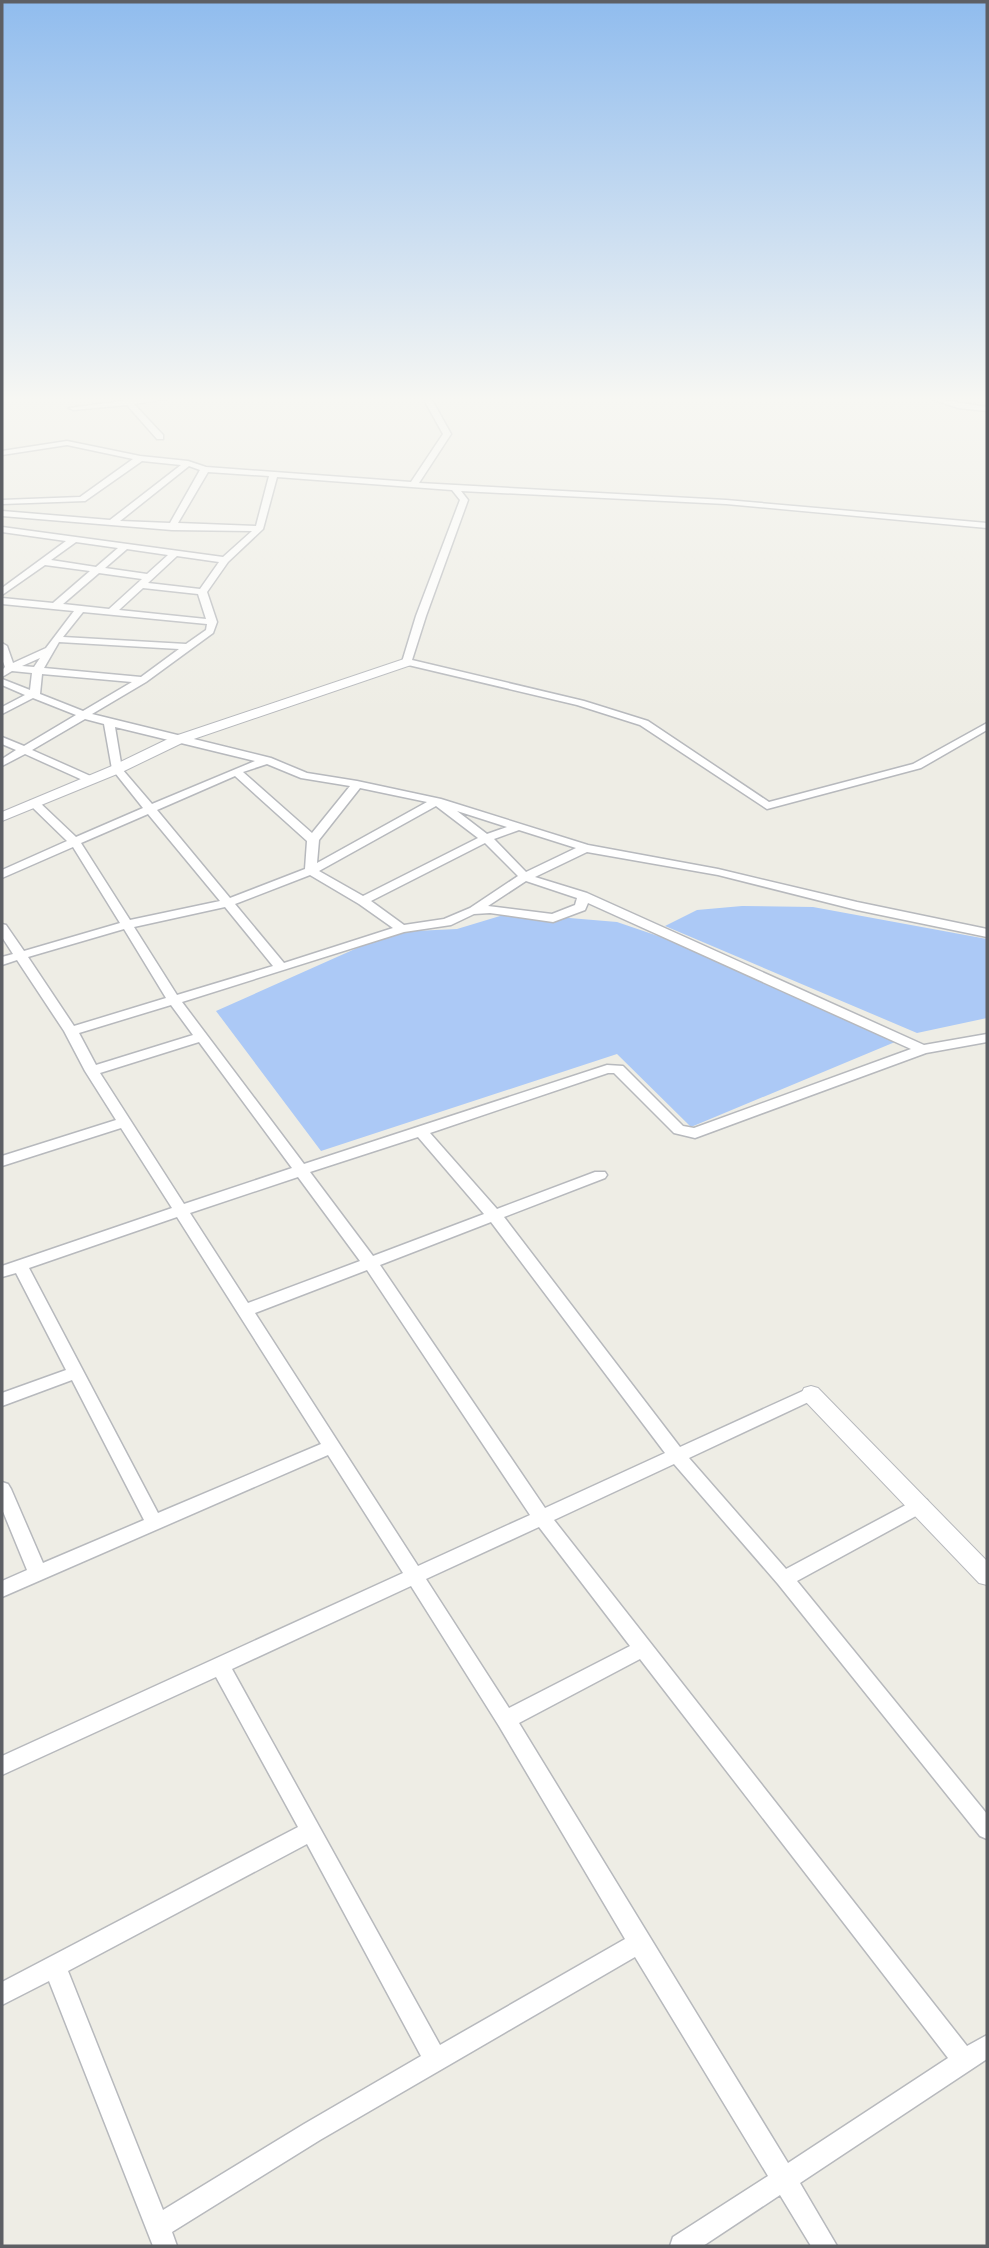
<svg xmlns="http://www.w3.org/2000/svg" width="989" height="2248" font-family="'Open Sans',sans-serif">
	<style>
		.water { fill: #acc9f6 }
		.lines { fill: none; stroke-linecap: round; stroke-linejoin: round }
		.minor-casing { stroke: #b7b9bd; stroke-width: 3 }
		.tertiary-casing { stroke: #b7b9bd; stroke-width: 2 }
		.minor { fill: #fff; fill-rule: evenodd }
		.tertiary { fill: #fff; fill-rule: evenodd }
	</style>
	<rect width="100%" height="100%" fill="#eeede5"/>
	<path class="water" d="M742 906 813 907 987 939V1018L917 1033 665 926 697 910Z
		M510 913 617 922 661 937 817 1003 895 1042 691 1127 617 1054 321 1151 216 1011 393 932 457 929Z"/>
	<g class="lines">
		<g class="minor-casing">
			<path id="minor" d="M123 398 131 400 172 398 134 404 163 435V439H157L127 405 73 410 69 408 123 401Z
				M423 398H431L451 434 419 483 726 500 987 523V528L726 504 461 491 468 500 426 616 412 660 584 701 648 721 769 802 913 764 987 723V730L921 768 767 809 640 725 577 705 404 664 402 662 416 616 460 500 452 490 277 477 263 529 228 562 207 592 217 622 213 633 146 682 92 714 271 758 307 773 357 781 441 799 588 845 718 869 857 902 987 929V937L857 910 718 875 587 852 535 877 587 893 924 1045 987 1034V1042L926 1053 695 1138 674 1133 614 1073H608L430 1133 497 1209 595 1172H605L607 1175 605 1178 504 1217 680 1447 805 1390 811 1388 817 1390 819 1394 817 1398 689 1458 786 1569 915 1500 921 1498 927 1500 930 1505 927 1510 797 1581 987 1814V1839L980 1836 778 1584 674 1464 554 1520 967 2046 987 2035V2059L800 2183 837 2246H811L780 2195 703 2246H670L673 2237 768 2176 635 1957 320 2140 172 2232 177 2246H153L49 1981 2 2005V1982L298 1827 216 1677 2 1775V1756L403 1573 328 1455 2 1597V1581L27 1570 2 1509V1482L8 1484 11 1489 43 1563 144 1520 72 1380 2 1406V1393L66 1370 16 1273 2 1277V1266L172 1208 121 1128 2 1166V1156L116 1120 85 1071 64 1031 17 960 2 965V957L13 954 2 937V924L6 925 24 951 120 923 73 847 2 878V870L67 841 30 805V801H38L76 837 143 808 112 769 104 724 85 719 32 750 95 778V782H87L25 754 2 766V759L16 750 2 744V737L24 746 76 715 33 698 2 714V707L25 695 2 685V679L30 690 32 673 12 671 2 677V670L5 667 2 659V643L7 646 13 663 46 648 74 611 2 604V598L53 603 90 571 45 565 2 595V588L66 541 2 532V527L223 557 252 531 172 530 2 516V511L110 520 181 465 142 461 85 501 2 504V500L80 497 133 459 67 445 2 455V451L67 441 140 456 188 461 206 467 411 482 443 434ZM189 466 200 470 170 523 120 521ZM208 472 269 476 256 526 178 523ZM76 542 118 548 96 567 51 560ZM127 549 168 555 147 574 105 568ZM177 556 219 562 200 589 148 583ZM99 573 142 579 109 609 63 604ZM143 588 198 594 206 619 119 610ZM83 612 207 624 206 630 186 644 63 637ZM59 642 179 649 141 677 44 668ZM40 658 34 667 22 666ZM42 674 132 682 83 711 40 694ZM115 727 255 761 152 804 122 769ZM267 764 301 778 350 786 312 833 243 772ZM235 776 307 841 305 869 230 898 157 810ZM360 788 427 802 317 863 319 840ZM436 806 478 838 363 896 319 871ZM457 811 507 827 487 834ZM148 814 220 901 130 920 81 843ZM519 830 576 848 526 872 494 839ZM485 843 518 876 470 908 444 919 404 925 371 901ZM310 875 359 904 393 928 284 963 235 904ZM526 881 577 898 575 905 552 914 488 906ZM588 903 911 1049 694 1128 683 1126 623 1066 607 1065 304 1164 182 1002 404 932 451 925 474 914 490 913 553 922 585 910ZM225 907 273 966 177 995 134 927ZM124 929 166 998 74 1026 28 957ZM171 1005 193 1035 96 1065 79 1033ZM199 1042 292 1168 184 1204 100 1073ZM418 1137 484 1214 373 1256 310 1172ZM298 1177 360 1261 248 1303 190 1213ZM177 1217 321 1444 158 1513 29 1268ZM491 1222 665 1453 545 1508 380 1265ZM367 1270 530 1515 418 1566 255 1313ZM539 1527 630 1646 509 1708 426 1579ZM411 1586 499 1726 625 1939 440 2045 232 1669ZM640 1659 948 2058 788 2163 519 1723ZM307 1844 421 2056 304 2124 163 2210 68 1971Z
				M929 398 987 407V411L958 408Z"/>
		</g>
		<g class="tertiary-casing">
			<path id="tertiary" d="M407 658 411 659V665L182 743 122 772 2 821V812L112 766 172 737Z
				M811 1386 818 1388 987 1561V1585L979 1583 804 1400 801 1394 804 1388Z"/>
		</g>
		<use href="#minor" class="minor"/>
		<use href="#tertiary" class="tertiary"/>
	</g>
	<linearGradient id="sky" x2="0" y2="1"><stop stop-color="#90bcee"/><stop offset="0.56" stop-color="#f7f7f3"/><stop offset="1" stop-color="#f7f7f3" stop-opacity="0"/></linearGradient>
	<rect width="989" height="713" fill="url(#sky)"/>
	<rect width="989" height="2248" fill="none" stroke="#5d5f64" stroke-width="7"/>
</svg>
